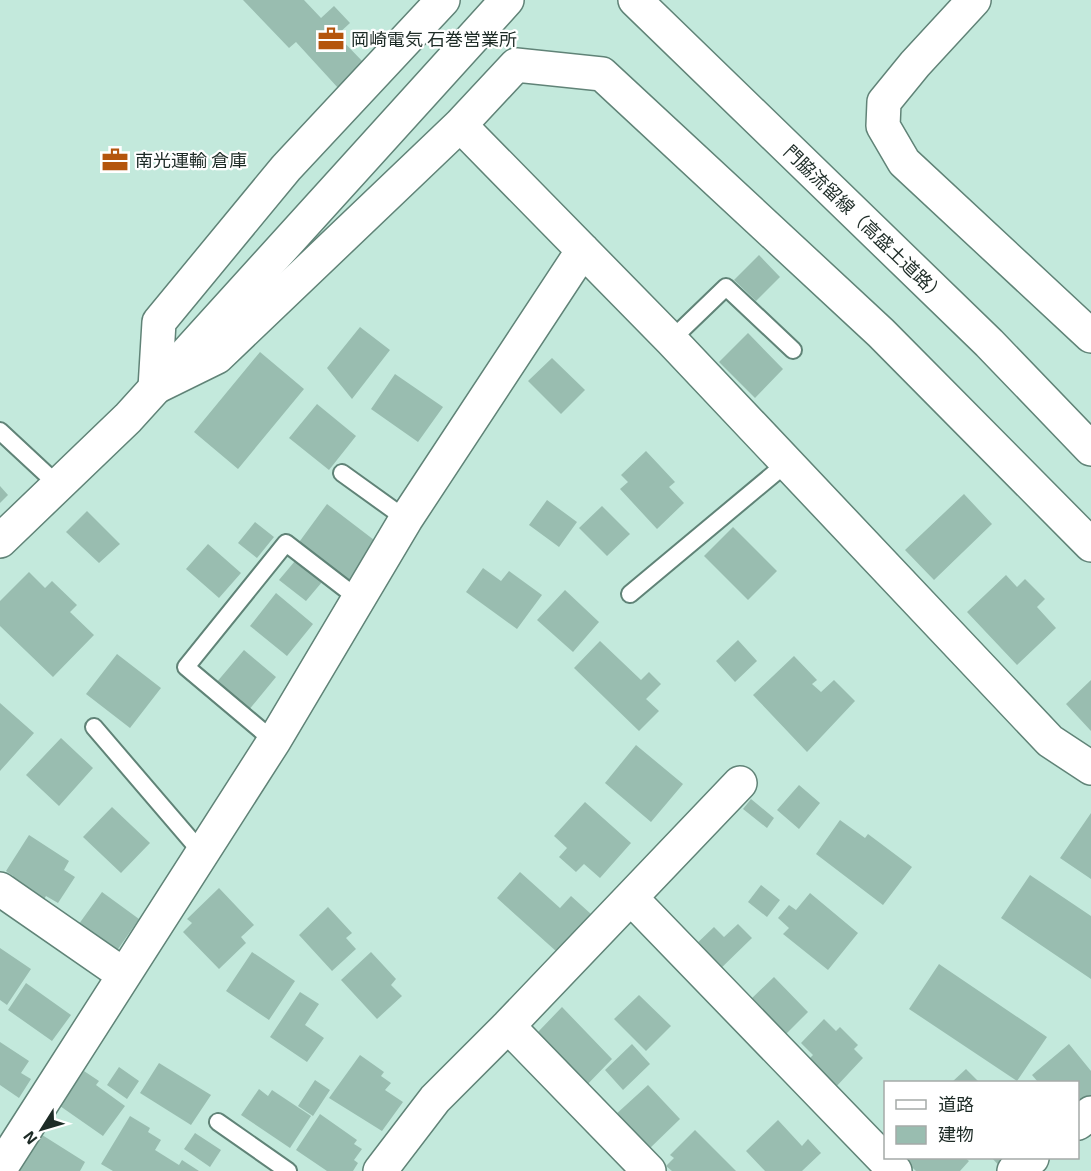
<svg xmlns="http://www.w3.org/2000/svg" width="1091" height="1171" font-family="'Exo 2','Noto Sans JP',sans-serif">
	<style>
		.building { fill: #99bdb0 }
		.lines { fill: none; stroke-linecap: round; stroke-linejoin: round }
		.service-casing { stroke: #608377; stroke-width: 20 }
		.minor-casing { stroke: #608377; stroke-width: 36 }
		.tertiary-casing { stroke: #608377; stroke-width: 36 }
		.secondary-casing { stroke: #608377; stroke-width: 36 }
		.service { stroke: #fff; stroke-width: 16 }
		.minor { stroke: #fff; stroke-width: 33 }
		.tertiary { stroke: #fff; stroke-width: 33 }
		.secondary { stroke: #fff; stroke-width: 33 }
		.labels { text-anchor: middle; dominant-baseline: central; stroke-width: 4.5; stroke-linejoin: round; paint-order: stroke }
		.poi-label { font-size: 18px; fill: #1d2b26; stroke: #fff; text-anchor: start }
		.street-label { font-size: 18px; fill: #1d2b26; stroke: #fff }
	</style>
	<rect width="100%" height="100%" fill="#c3e9dc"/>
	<path class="building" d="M243 0H304L321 18 334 6 350 23 337 35 365 64 339 89 296 42 289 48Z
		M759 255 780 277 756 301 734 280Z
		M360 327 390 350 352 399 327 368Z
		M748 333 783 369 755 398 719 362Z
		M260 352 304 389 238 469 194 432Z
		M552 358 585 390 561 414 528 381Z
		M395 374 443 407 418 442 371 409Z
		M317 404 356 436 329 470 289 438Z
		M646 451 675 482 669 487 684 503 657 529 620 489 628 482 621 475Z
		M0 486 8 495 0 503Z
		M964 494 992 524 934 580 905 550Z
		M547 500 577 522 559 547 529 525Z
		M327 504 378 543 347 583 297 545Z
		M602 506 630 534 607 556 579 528Z
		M87 511 120 544 99 563 66 532Z
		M255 522 274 537 257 558 238 543Z
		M733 527 777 571 748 600 704 556Z
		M208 544 241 573 219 598 186 569Z
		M295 561 322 582 306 601 279 580Z
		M483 568 501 581 509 571 542 595 517 629 466 592Z
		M29 572 45 588 52 581 77 605 70 612 94 635 53 677 0 626V601Z
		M1006 575 1017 587 1025 579 1045 599 1037 607 1056 628 1017 665 967 612Z
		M565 590 599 622 573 652 537 620Z
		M276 593 313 624 287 656 250 626Z
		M738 640 757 661 735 682 716 661Z
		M600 641 641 680 649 672 661 684 646 699 659 711 639 731 574 668Z
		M244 650 276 677 248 711 216 683Z
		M117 654 161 688 130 728 86 694Z
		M794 656 817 680 812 684 821 692 834 680 855 701 807 752 753 695Z
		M1091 680V731L1066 704Z
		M0 703 34 733 0 771Z
		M61 738 93 768 59 806 26 775Z
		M636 745 683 784 651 822 605 783Z
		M799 785 820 803 799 829 777 810Z
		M751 799 774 818 767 828 743 809Z
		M585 802 631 843 600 878 584 864 576 872 559 857 567 848 554 836Z
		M112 807 150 843 121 873 83 837Z
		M1091 813V879L1060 858Z
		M840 820 865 838 868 834 912 867 883 905 816 854Z
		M29 835 69 861 64 870 75 877 58 903 46 896 40 906 7 885 13 876 6 871Z
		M520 872 560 908 571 896 591 914 557 952 497 898Z
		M1030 875 1091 916V979L1001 918Z
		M761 885 780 900 767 917 748 902Z
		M219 888 254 925 241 937 246 943 219 969 183 932 192 923 187 919Z
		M102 892 139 919 114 955 76 928Z
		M810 893 858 933 828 970 783 934 789 928 778 918 789 905 796 910Z
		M328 907 352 933 346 938 356 949 332 971 299 935Z
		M738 924 752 938 715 974 691 949 714 927 724 937Z
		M0 948 31 969 7 1005 0 1000Z
		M252 952 295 981 269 1020 226 991Z
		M371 952 396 979 391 985 402 996 377 1019 341 980Z
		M939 964 1047 1037 1017 1081 909 1009Z
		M774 977 808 1012 784 1036 750 1000Z
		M26 983 71 1015 52 1041 8 1010Z
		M300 992 319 1004 305 1025 324 1038 307 1062 270 1037Z
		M639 995 671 1026 646 1051 614 1019Z
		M562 1007 612 1059 582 1090 534 1044 542 1036 538 1032Z
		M824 1019 836 1031 840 1027 858 1045 854 1049 863 1058 834 1089 806 1062 813 1055 801 1043Z
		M0 1042 29 1061 21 1073 31 1079 19 1098 0 1085Z
		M632 1044 650 1064 623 1090 605 1070Z
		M1069 1044 1091 1071V1100L1078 1111V1082H1038L1032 1075Z
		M360 1055 384 1072 381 1076 391 1083 385 1090 403 1102 382 1131 329 1098Z
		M159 1063 211 1095 191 1125 140 1093Z
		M119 1067 139 1081 127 1099 107 1085Z
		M966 1069 979 1082H952Z
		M84 1071 99 1081 96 1085 125 1106 103 1136 60 1106Z
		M315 1080 330 1090 313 1116 298 1106Z
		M648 1085 680 1119 647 1151 614 1116Z
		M259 1089 268 1096 272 1090 311 1116 290 1148 241 1115Z
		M320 1114 357 1140 354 1144 362 1149 354 1160 358 1163 353 1171H327L296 1150Z
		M130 1116 150 1128 148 1132 161 1140 155 1150 179 1165 182 1160 199 1171H113L101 1164Z
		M778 1120 802 1146 808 1139 821 1153 802 1171H765L746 1151Z
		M695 1130 736 1171H672L666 1166 674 1158 670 1155Z
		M39 1133 85 1162 80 1171H16Z
		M195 1133 221 1150 210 1167 184 1149Z
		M902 1158H965L969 1161 960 1171H916Z
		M992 1158H1016L1003 1170Z"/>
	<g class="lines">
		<g class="service-casing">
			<path id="service" d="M671 340 726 287 793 350
				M0 431 58 485
				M342 473 406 519
				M630 594 788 462
				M94 727 202 853
				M274 741 186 667 286 543 360 600
				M218 1122 288 1171"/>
		</g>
		<g class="minor-casing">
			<path id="minor" d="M974 0 915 64 884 102 883 126 904 162 1091 336
				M460 125 671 340 1050 741 1091 768
				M156 387 217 357 460 125 516 65 602 74 881 333 1091 545
				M155 388 159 322 286 168 443 0
				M0 889 124 975
				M631 898 895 1171
				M508 1026 649 1171
				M1078 1123 1091 1113
				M0 1169 274 741 406 519 583 250
				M380 1171 435 1099 508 1026 740 783
				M1014 1171 1032 1158"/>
		</g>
		<g class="tertiary-casing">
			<path id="tertiary" d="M0 541 128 418 507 0"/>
		</g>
		<g class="secondary-casing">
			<path id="secondary" d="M635 0 989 343 1091 449"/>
		</g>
		<use href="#service" class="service"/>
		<use href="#minor" class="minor"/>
		<use href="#tertiary" class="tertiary"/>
		<use href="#secondary" class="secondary"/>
	</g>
	<defs>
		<g id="office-bare" transform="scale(2.07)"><path d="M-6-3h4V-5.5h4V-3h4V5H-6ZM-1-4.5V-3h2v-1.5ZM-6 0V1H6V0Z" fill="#b4550d" stroke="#fff" stroke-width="2.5" paint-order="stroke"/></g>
	</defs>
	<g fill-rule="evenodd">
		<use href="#office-bare" x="331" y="39"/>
		<use href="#office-bare" x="115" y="160"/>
	</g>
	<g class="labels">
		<g class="poi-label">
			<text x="351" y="39">岡崎電気 石巻営業所</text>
			<text x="135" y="160">南光運輸 倉庫</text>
		</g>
		<g class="street-label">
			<text transform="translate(865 223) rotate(44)">門脇流留線（高盛土道路）</text>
		</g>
	</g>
	<rect x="884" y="1081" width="195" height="78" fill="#ffffff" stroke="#a5aaa8" stroke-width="1.5"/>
	<rect x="896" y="1100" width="30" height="9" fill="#ffffff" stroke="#a5aaa8" stroke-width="1.5"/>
	<text x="938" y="1111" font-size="18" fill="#1d2b26">道路</text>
	<rect x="896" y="1126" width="30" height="18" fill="#99bdb0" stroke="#a5aaa8" stroke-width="1.5"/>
	<text x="938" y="1141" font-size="18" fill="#1d2b26">建物</text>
	<g transform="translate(42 1129) rotate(233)" stroke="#ffffff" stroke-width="4.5" paint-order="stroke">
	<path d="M0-4.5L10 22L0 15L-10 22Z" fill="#1d2b26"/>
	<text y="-9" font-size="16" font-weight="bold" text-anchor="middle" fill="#1d2b26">N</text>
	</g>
</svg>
